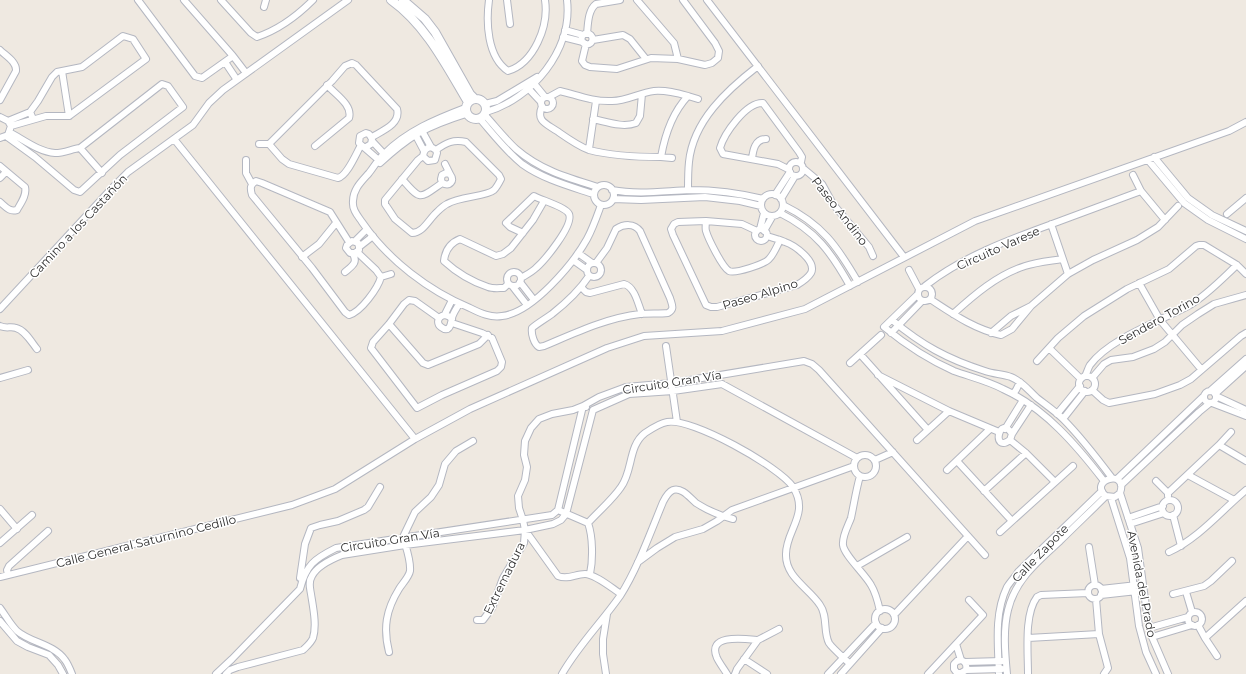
<svg xmlns="http://www.w3.org/2000/svg" width="1246" height="674" font-family="Montserrat,sans-serif">
	<style>
		.lines { fill: none; stroke-linecap: round; stroke-linejoin: round }
		.minor-casing { stroke: #b4b7c1; stroke-width: 8 }
		.tertiary-casing { stroke: #b4b7c1; stroke-width: 10 }
		.minor { stroke: #fff; stroke-width: 6 }
		.tertiary { stroke: #fff; stroke-width: 8 }
		.labels { text-anchor: middle; dominant-baseline: central; stroke-width: 3; stroke-linejoin: round; paint-order: stroke }
		.street-label { font-size: 12px; fill: #2e2e2e; stroke: #fff }
	</style>
	<rect width="100%" height="100%" fill="#efe9e1"/>
	<g class="lines">
		<g class="minor-casing">
			<path id="minor" d="M138 0 195 76 202 78 233 56
				M184 0 233 56 246 73
				M221 0 251 33 257 37C278 30 298 15 313 0
				M489 0C486 22 487 57 508 71 534 63 549 26 545 0
				M507 0 510 24
				M637 0 674 43 678 59
				M707 0 904 257
				M264 7 266 0
				M565 30 583 35
				M581.5 39a5.5 5.5 0 1 1 11 0a5.5 5.5 0 1 1-11 0Z
				M587 34C588 24 588 10 596 4L620 0
				M563 37 583 42
				M593 40 623 35 630 39 646 59
				M586 44 582 61 585 65 590 67 617 69 651 58 678 59 705 65 712 63 718 58 719 51 715 43 683 0
				M0 50C6 56 17 62 16 71L0 100
				M225 62 237 80
				M62 71 69 116
				M532 81 545 97
				M526 86 541 102
				M688 96 698 99
				M541 103a6 6 0 1 1 12 0a6 6 0 1 1-12 0Z
				M485 104 497 101 537 77
				M542 106C536 121 545 123 557 131 567 138 578 146 589 150 612 156 637 157 661 157 665 134 672 113 688 96 677 93 666 90 654 91 639 93 627 101 612 101 593 102 577 95 560 91L549 97
				M465 108C436 119 407 131 384 154 378 159 374 167 369 173 362 181 353 189 353 201 352 210 358 216 362 222 388 260 429 291 470 308 480 313 491 318 502 316 532 313 573 264 587 239 593 228 597 216 601 205
				M486 112C532 99 573 50 567 0
				M484 114C495 126 505 139 516 149 540 170 568 178 598 187
				M0 117 8 121 11 126 8 135 0 138
				M480 119C493 134 506 151 522 164 543 179 569 186 593 194
				M593 119C607 122 623 128 636 123L640 116 642 94
				M8 121 30 112
				M11 126 46 116H69L146 59 133 39 123 36 82 67 57 72 52 77 38 101 30 112 33 119
				M421 129 431 147 436 150 437 153 435 160 428 161 423 156C424 150 426 148 431 147
				M414 132 424 151
				M6 136 35 157 74 190 80 192 120 155 183 107 168 86 162 84 80 148C72 149 64 153 55 153 39 152 24 140 9 132
				M174 139 415 439
				M372 141 386 156
				M259 144H269
				M361 145C356 154 347 176 338 178L289 164 282 159 269 144 332 81 345 66 352 63 356 65 397 109C401 124 382 131 372 137
				M315 146 349 118C353 105 335 94 327 85
				M366 147 371 144 372 139 369 134 366 133 360 136 359 143 381 162
				M80 148 102 173
				M589 149 596 101
				M423 156 418 160 385 200V204L395 219 412 233C423 233 429 219 437 212 440 209 443 206 447 204 460 196 486 197 494 190 497 187 499 183 501 179L499 175 466 142C453 139 446 143 436 150
				M661 157 672 158
				M1154 157 1188 198 1212 215 1246 231
				M752 159C753 150 755 139 766 139
				M246 160V173L252 184
				M1148 160 1184 203 1208 220 1246 239
				M789 169a7 7 0 1 1 14 0a7 7 0 1 1-14 0Z
				M380 163C392 152 404 142 417 134 433 125 450 119 466 114
				M445 164 450 174
				M0 166 25 187C27 195 21 203 17 210 9 212 6 207 0 202
				M788 169 778 164 723 154 720 148C724 134 746 102 763 103L799 152 802 157 801 162
				M804 169 822 184 833 204 869 247 873 256
				M1133 175 1141 191 1165 220
				M0 178 6 172
				M402 179C421 201 419 199 442 183 450 187 455 181 450 174L446 173 442 175 441 179 442 183
				M594 195a10 10 0 1 1 20 0a10 10 0 1 1-20 0Z
				M612 190C638 195 664 191 690 190 715 190 739 193 763 199
				M688 190C688 181 688 171 689 162 693 121 727 90 758 66
				M761 205a11 11 0 1 1 22 0a11 11 0 1 1-22 0Z
				M775 195 790 172
				M613 199 641 200 705 197 740 201 761 206
				M781 199 795 176
				M783 205C822 224 837 246 858 282
				M780 213C816 231 831 252 850 286
				M1227 214 1246 198
				M706 221C706 224 705 228 706 231 708 238 722 267 729 271 735 274 765 264 769 259 774 254 777 246 780 240
				M1051 224 1068 274
				M755 235a6 6 0 1 1 12 0a6 6 0 1 1-12 0Z
				M760 229 764 213
				M757 231 742 224 706 221 678 222 674 224 671 229 673 235 706 305 711 307H717L797 285C802 282 808 278 811 273 817 261 794 245 785 242 779 239 773 238 767 236
				M764 231 772 217
				M355 241 367 229
				M349 242 330 212 262 183 256 181C250 185 250 188 252 195L312 268 345 312 349 315C361 312 378 288 381 277L376 270 357 252
				M359 247 358 243 352 241 347 245 346 248 350 253H355L359 250V247L373 236
				M578 253 592 263
				M302 257 319 244 336 223
				M573 260 587 270
				M587 270a7 7 0 1 1 14 0a7 7 0 1 1-14 0Z
				M909 270 919 289
				M507 279a7 7 0 1 1 14 0a7 7 0 1 1-14 0Z
				M345 272C352 266 358 263 353 254
				M589 276C579 291 566 303 552 314 545 319 538 323 532 328 531 334 534 344 539 347L544 346C575 333 606 318 640 314 649 313 659 314 668 313 675 309 672 305 670 298L640 231C634 223 624 224 616 229L607 248 596 263
				M381 277 391 274
				M521 278C526 275 532 272 536 268 545 260 574 225 569 214 566 207 541 200 534 196L506 223 510 227 523 233
				M520 282 534 300
				M1139 283 1160 320 1201 369
				M508 284 504 288C499 288 493 289 488 287 473 282 456 272 444 261 445 251 450 243 460 239L496 256 503 254 511 248 533 220 544 201
				M925 286C962 257 1008 240 1052 224 1082 213 1111 202 1141 191
				M918 294a7 7 0 1 1 14 0a7 7 0 1 1-14 0Z
				M513 287 527 305
				M581 287 586 292 590 293 624 284C635 287 638 304 642 314
				M917 295 884 327C906 345 929 360 954 371 971 377 988 381 1003 389 1045 408 1077 446 1104 481
				M930 299C953 314 974 329 1001 335L1012 329 1031 306 1068 274 1093 260 1137 240 1158 227 1178 206
				M0 309 113 187 128 172 193 125 209 103 223 90 348 0
				M445 314 452 300
				M953 314C974 295 997 275 1025 266 1037 262 1050 261 1062 259
				M439 318 415 301 409 300 404 304 389 324 373 342 371 348 417 408 442 395 497 371 501 367 502 362 492 338 482 333 452 323
				M452 319C443 309 433 321 441 327 450 334 451 323 452 318 453 313 457 308 459 304
				M892 320C922 345 947 359 985 371 993 374 1003 374 1011 377 1023 382 1029 391 1037 398 1046 405 1055 411 1063 419 1081 437 1097 458 1112 478
				M389 324 423 363 428 365 479 344 488 335
				M0 326C6 329 11 326 16 328 25 330 32 343 37 349
				M891 333 922 301
				M991 333 1011 316 1031 306
				M666 346 677 422
				M1049 348 1081 379
				M860 354 928 430
				M1037 361 1058 338 1084 316 1127 289 1169 269 1196 246 1199 245H1204L1237 265 1246 274
				M850 363 881 335
				M878 375 949 411 999 432
				M1085 376C1087 373 1088 368 1090 365 1110 338 1161 321 1190 305 1207 295 1222 279 1237 265
				M1079 384a8 8 0 1 1 16 0a8 8 0 1 1-16 0Z
				M0 378 28 370
				M1092 378 1104 364 1111 360 1133 357 1154 349 1165 342 1182 325 1198 314 1214 304 1246 295
				M722 384 857 458
				M1092 390 1103 400 1109 403 1155 394 1180 385 1191 379 1241 336 1246 333
				M1204 397a6 6 0 1 1 12 0a6 6 0 1 1-12 0Z
				M1210 391 1246 359
				M1013 394 1016 390 1020 382
				M1215 394 1246 366
				M1216 396 1246 410
				M1212 403 1246 416
				M586 407 583 406 573 410 552 414 539 419 531 428 525 441 524 455 527 467 525 480 518 496 519 508 523 520 525 530 558 576C568 580 575 574 585 574 595 574 613 589 621 594
				M1057 414 1080 386
				M1063 419 1085 391
				M1005 429 1023 400
				M1012 434C999 413 991 454 1010 440L1012 434 1031 405
				M917 440 949 411
				M1010 440 1026 453 1055 482
				M1219 445 1246 461
				M854 466a11 11 0 1 1 22 0a11 11 0 1 1-22 0Z
				M875 460 893 452
				M957 461 1012 521
				M947 470 990 429
				M1188 475 1234 500
				M860 476C856 490 854 504 851 518 848 526 842 536 843 545 844 555 865 574 871 585 876 593 878 602 880 611
				M1117 479 1204 396
				M1156 481 1168 493V496
				M1121 485 1199 412 1210 403
				M984 491 1026 453
				M1120 493 1115 497 1106 496C1087 480 1129 468 1120 493L1138 548 1148 621 1152 637 1168 674
				M1168 493 1219 445 1231 432
				M1111 498 1130 558 1139 626 1146 652 1156 674
				M1162 508a8 8 0 1 1 16 0a8 8 0 1 1-16 0Z
				M0 509 17 529
				M558 510 588 523
				M1173 515 1181 546
				M1128 518 1163 506
				M588 523C598 512 613 499 621 487 633 471 628 446 645 433 651 429 660 423 667 422 691 417 780 467 793 487 810 514 786 530 786 554 785 577 809 588 820 605 828 616 823 632 829 643 832 648 845 659 850 664
				M588 523C593 537 593 560 590 574
				M1130 524 1164 513
				M1000 532 1073 466
				M0 543 32 515
				M1089 547 1095 585
				M1169 552C1199 538 1221 511 1246 490
				M638 562 657 548 675 537 703 529 717 521 732 510 854 466
				M857 566 907 537
				M8 575 7 570 9 566 48 531
				M0 577 292 505 335 489 415 439 470 409 607 348 644 336 722 331 805 309 975 221 1229 131 1246 122
				M300 578 305 544 311 528 320 525 338 521 364 510 368 507 380 487
				M1088 592a7 7 0 1 1 14 0a7 7 0 1 1-14 0Z
				M1101 589 1137 585
				M1186 592 1192 612
				M1173 594 1204 586 1211 581 1232 561
				M1101 595 1137 591
				M1096 599 1099 634 1107 664 1108 668 1104 674
				M0 608C6 616 10 624 17 631 31 643 54 644 65 660 68 664 70 669 72 674
				M875 619a10 10 0 1 1 20 0a10 10 0 1 1-20 0Z
				M1188 619a7 7 0 1 1 14 0a7 7 0 1 1-14 0Z
				M894 615 968 536
				M477 620H483L492 608 503 578 524 543 525 530
				M0 621 17 641 28 647 49 655 58 665 63 674
				M1198 625 1205 638 1217 656
				M1149 628 1188 617
				M1152 637 1192 625
				M1028 638 1099 634
				M1205 638 1246 601
				M956 644 961 660
				M389 652C383 628 386 610 399 589 402 584 409 577 410 571 411 560 406 548 403 537L415 512 431 497 439 485 445 464 456 451 473 441
				M744 659 767 674
				M965 662 1002 661
				M966 670C967 665 966 662 961 660L957 661 954 664V669L957 673H961L966 670 1002 669
				M216 674 232 659 300 589C306 565 314 559 336 548L552 515 558 510 583 406 599 397 626 387 672 383 804 361 812 364 819 370 985 555
				M226 674 230 670 238 667 303 650C306 647 311 643 313 638 317 625 313 607 311 594 310 588 308 582 312 576 317 566 332 559 342 555L405 545 525 530 553 524 561 520 566 514 593 410 629 394 673 391 722 384
				M562 674C578 646 601 623 620 596 637 570 651 531 663 502 665 498 668 492 673 490 682 487 690 498 696 503 707 510 721 516 733 519
				M606 674 603 654V639L607 614
				M727 674C724 669 720 664 717 658 706 633 746 639 758 640
				M735 674 737 669 758 640 779 629
				M828 674 876 623
				M841 674 882 628
				M928 674 983 615 969 600
				M999 674C998 645 994 614 1007 587 1010 582 1015 577 1018 572L1102 491
				M1007 674C1005 653 1003 630 1008 610 1015 580 1038 561 1060 541 1075 526 1091 511 1106 496
				M1028 674C1028 652 1024 614 1037 597L1041 595 1088 593"/>
		</g>
		<g class="tertiary-casing">
			<path id="tertiary" d="M391 0C426 25 446 65 468 102
				M403 0 425 19 435 32 470 94 475 99
				M466 109a10 10 0 1 1 20 0a10 10 0 1 1-20 0Z"/>
		</g>
		<use href="#minor" class="minor"/>
		<use href="#tertiary" class="tertiary"/>
	</g>
	<g class="labels">
		<g class="street-label">
			<text transform="translate(840 211) rotate(52)">Paseo Andino</text>
			<text transform="translate(78 226) rotate(-47)">Camino a los Castañón</text>
			<text transform="translate(998 248) rotate(-24)">Circuito Varese</text>
			<text transform="translate(760 294) rotate(-17)">Paseo Alpino</text>
			<text transform="translate(1159 319) rotate(-29)">Sendero Torino</text>
			<text transform="translate(672 382) rotate(-9)">Circuito Gran Vía</text>
			<text transform="translate(390 540) rotate(-9)">Circuito Gran Vía</text>
			<text transform="translate(146 541) rotate(-14)">Calle General Saturnino Cedillo</text>
			<text transform="translate(1040 553) rotate(-46)">Calle Zapote</text>
			<text transform="translate(504 578) rotate(-64)">Extremadura</text>
			<text transform="translate(1142 584) rotate(79)">Avenida del Prado</text>
		</g>
	</g>
</svg>
